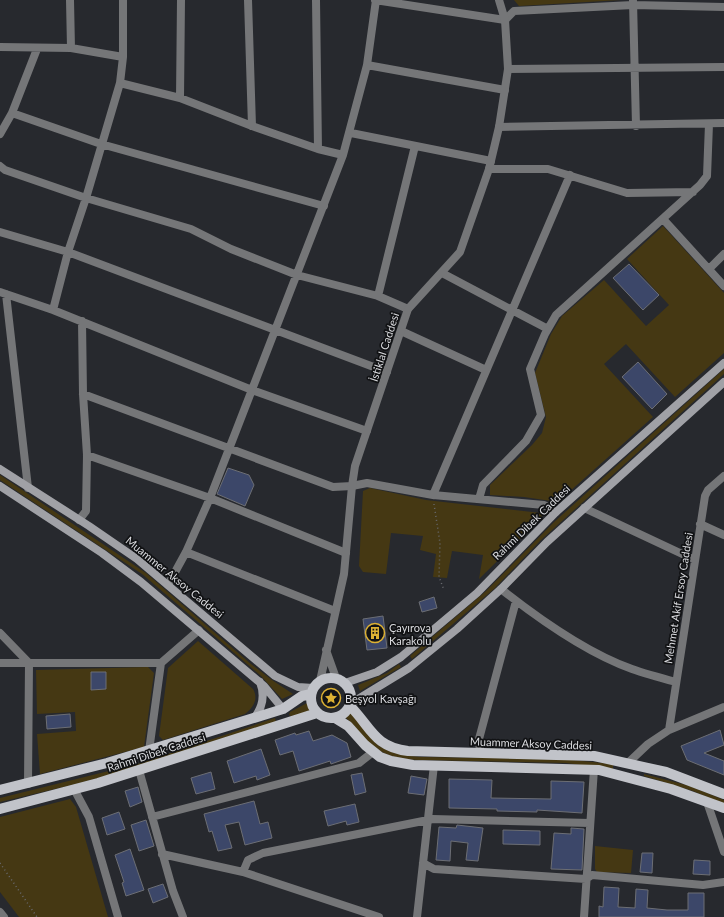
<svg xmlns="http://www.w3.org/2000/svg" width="724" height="917" font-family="Lato,sans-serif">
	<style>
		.green { fill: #453813 }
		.building { fill: #3c4769; stroke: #6c6e74 }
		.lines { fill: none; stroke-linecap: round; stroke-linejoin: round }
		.path { stroke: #68696e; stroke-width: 1.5; stroke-dasharray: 1 3; stroke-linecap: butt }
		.minor { stroke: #757678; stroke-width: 8 }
		.tertiary { stroke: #757678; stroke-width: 8 }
		.secondary { stroke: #a0a1a6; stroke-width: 8 }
		.primary { stroke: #c1c3c9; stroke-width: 10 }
		.labels { text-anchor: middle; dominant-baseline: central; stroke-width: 3.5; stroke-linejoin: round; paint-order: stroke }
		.street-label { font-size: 11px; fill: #dadbdf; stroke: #111214 }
		.poi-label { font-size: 11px; fill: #dadbdf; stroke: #111214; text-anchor: start }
	</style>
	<rect width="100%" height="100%" fill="#27292e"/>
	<path class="green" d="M514 0H621L519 6Z
		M663 226 724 293V353L675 397 626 344 604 364 653 417 558 502 524 497 490 495V485L532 445 542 433 546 417 535 373 551 334 562 316 604 280 646 326 669 305 627 259Z
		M724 369V374L540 541 494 589 412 659 410 656 486 591 553 523Z
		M0 475 146 573 251 664 272 680 293 694 282 699 261 676 142 574 0 480Z
		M370 488 426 500 541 513 542 517 479 579 483 555 452 551 447 578 433 577 436 554 420 550 423 536 391 533 386 574 363 572 359 566 363 491Z
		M198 641 253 689C259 699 253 708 245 714L163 740 159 736 168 668Z
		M399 664 401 667 360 691 358 685 387 673Z
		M148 667 154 673 144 747 40 774 37 734 76 731 75 712 37 714 36 670Z
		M323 698a8 8 0 1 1 16 0a8 8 0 1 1-16 0Z
		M309 702 314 712 291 716 289 715 290 712Z
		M352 710C374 745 378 753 421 757L561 759 613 764V769L566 763 419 760C396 759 378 754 362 736 357 729 352 723 345 717Z
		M275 718 276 722 153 763 76 784 0 802V798L141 763Z
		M644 774 690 786 724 800V804L693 791 644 776Z
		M70 799 76 807 108 917H19L0 892V817Z
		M595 846 633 850 631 873 597 872 595 869Z"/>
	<path class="building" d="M629 264 659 295 643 310 613 278Z
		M638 362 667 394 652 409 622 377Z
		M228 468 249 475 254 485 245 506 217 494Z
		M434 597 437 608 422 612 419 602Z
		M383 616 387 648 367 650 363 619Z
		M91 672H106V689L91 690Z
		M70 714 71 727 47 729 46 716Z
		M720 730 724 745 704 753 724 761V775L687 760 681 746Z
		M309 731 313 741 332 735 347 743 351 757 331 764 330 761 299 771 293 751 280 755 275 740 295 733 296 735Z
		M261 749 270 775 257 780 256 776 234 783 227 761Z
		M211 772 215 789 196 794 191 778Z
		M362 773 366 792 355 795 351 775Z
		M411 776 427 779 424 795 408 793Z
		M449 779 492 780 491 798 551 799V781L584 782 582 813 537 810V812L497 811V809L449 808Z
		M138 787 142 802 130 807 125 791Z
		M254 801 260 824 268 822 272 838 245 845 239 822 225 825 232 848 218 851 212 831 209 832 204 814Z
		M355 804 359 822 347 825 346 821 328 826 324 811Z
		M119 812 125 829 107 835 102 818Z
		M146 820 154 846 139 851 131 825Z
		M457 825 483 828 478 861 466 860 468 843 451 841 450 861 436 860 439 827 456 828Z
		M571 828 584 829 582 870 551 869 554 833 571 834Z
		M503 830 540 831V845L503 844Z
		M130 849 144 890 126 896 122 883 124 882 115 855Z
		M642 853H653L652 873 640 872Z
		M694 860 710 861V875L693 874Z
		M163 884 168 897 153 903 148 889Z
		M604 887 619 888 618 907 635 908 636 889 648 890 647 908 667 910H688V893H704V917H599V906L603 907Z"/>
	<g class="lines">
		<path class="path" d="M434 504 440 543 439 577 444 590
			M0 863 37 917"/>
		<path class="minor" d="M70 0 71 48
			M248 0 252 126
			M316 0 318 149
			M375 0 505 20 514 11 633 5 724 7
			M633 1 636 126
			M0 47 71 48 123 57
			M367 65 505 90
			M508 69 724 67
			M120 83 180 98 252 126 318 149 343 155
			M180 98 181 0
			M12 113 101 144 324 206
			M499 127 724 123
			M351 133 491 161
			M0 134 12 113 37 49
			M0 166 5 170 86 198 191 229 231 249 297 275 378 296 408 309
			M489 169H548L627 193 693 192
			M663 219 724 286
			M0 232 68 252 387 372
			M709 269 724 254
			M442 273 548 329
			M0 292 53 310 252 390 367 431
			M6 294 28 488
			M378 296 415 146
			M53 310 68 252 86 198 120 83 123 57V0
			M401 331 486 370
			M83 394 333 487 352 486 367 483 433 495 544 505 556 512
			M87 455 210 498 346 553
			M433 495 570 175
			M479 499 483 485 526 441 541 415 530 369 545 334 556 315 700 185 707 176 709 124
			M584 508 695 560
			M79 520 86 511 87 455 83 394 82 321
			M700 524 724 535
			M186 552 335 611
			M168 585 186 552 210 498 343 155 367 65 376 0
			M501 589C539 619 587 653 632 669 646 674 661 678 676 682
			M0 633 29 663 28 784
			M0 663H161
			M669 730 705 496 708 490 724 476
			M149 751 161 663 199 630
			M480 753 479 739 516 601
			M628 763 648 744 669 730 724 707
			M139 770 173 891 183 917
			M74 789 89 817 118 917
			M707 802 724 852
			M152 817 359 763 373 752
			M162 854 243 872 379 917
			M423 863 434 869 586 879 592 875 703 885 724 882
			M243 872 248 860 263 853 433 819 590 823
			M417 917 434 765
			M584 917 594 769"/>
		<path class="tertiary" d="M326 650 336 678
			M320 681 344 574 352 486 355 466 408 309 460 252 489 169 499 127 508 69 505 20 499 0
			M0 912 4 917"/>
		<path class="secondary" d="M0 469 89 526 137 559 275 676 298 687 313 688
			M0 486 102 553 141 582 264 686 283 709
			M345 683 377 672 401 657 433 630 477 593 556 512 724 363
			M350 704 409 668 457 629 501 589 547 542 724 382
			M254 718C263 707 265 695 260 682"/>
		<path class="primary" d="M311 698a20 20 0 1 1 40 0a20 20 0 1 1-40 0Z
			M350 706C371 727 374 747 408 751L594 756 666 772 724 794
			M335 718 348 726 365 745 380 757 391 761 413 765 599 770 671 789 724 808
			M0 790 107 763 283 709 302 696 311 694
			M0 809 98 783 317 713"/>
	</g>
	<defs>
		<g id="building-ring" transform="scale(1)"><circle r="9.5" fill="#111214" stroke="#ddb133" stroke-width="1.5"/><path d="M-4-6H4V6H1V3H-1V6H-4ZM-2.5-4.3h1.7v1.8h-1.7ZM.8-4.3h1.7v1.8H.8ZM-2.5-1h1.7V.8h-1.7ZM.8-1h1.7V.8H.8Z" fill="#ddb133"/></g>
		<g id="sight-ring" transform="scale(1)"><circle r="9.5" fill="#111214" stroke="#ddb133" stroke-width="1.5"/><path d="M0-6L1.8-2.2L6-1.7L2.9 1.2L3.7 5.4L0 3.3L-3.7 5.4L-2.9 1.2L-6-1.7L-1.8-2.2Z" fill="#ddb133"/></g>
	</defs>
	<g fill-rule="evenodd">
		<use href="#building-ring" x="375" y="633"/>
		<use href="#sight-ring" x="331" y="698"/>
	</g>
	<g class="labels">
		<g class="street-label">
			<text transform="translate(384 347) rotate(-72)">İstiklal Caddesi</text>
			<text transform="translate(531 522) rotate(-44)">Rahmi Dibek Caddesi</text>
			<text transform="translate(175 577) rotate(39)">Muammer Aksoy Caddesi</text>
			<text transform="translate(678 598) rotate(-81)">Mehmet Akif Ersoy Caddesi</text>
			<text transform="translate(531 743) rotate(2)">Muammer Aksoy Caddesi</text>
			<text transform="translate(156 752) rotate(-18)">Rahmi Dibek Caddesi</text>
		</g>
		<g class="poi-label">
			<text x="389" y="627">Çayırova<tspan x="389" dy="13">Karakolu</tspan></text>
			<text x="345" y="698">Beşyol Kavşağı</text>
		</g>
	</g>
</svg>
